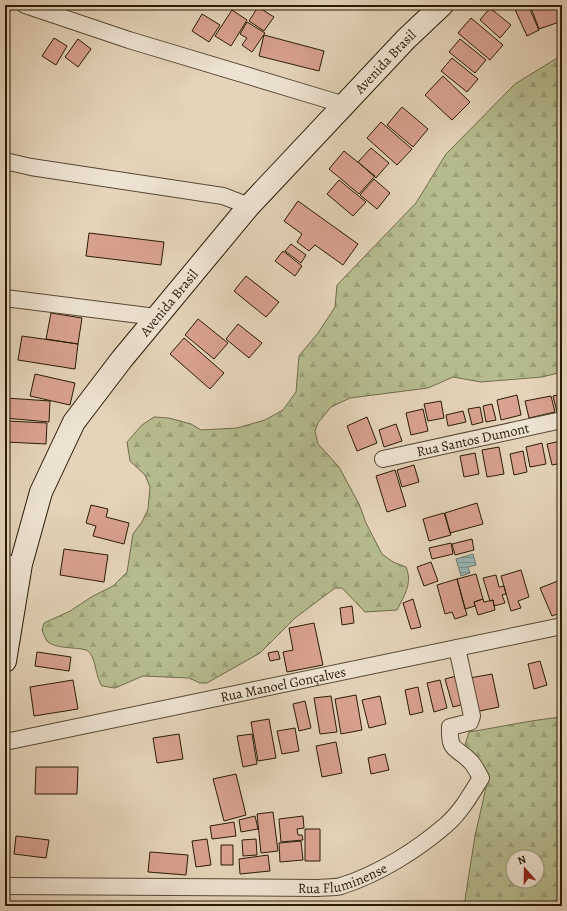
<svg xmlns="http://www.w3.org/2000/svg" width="567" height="911" font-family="Alegreya,serif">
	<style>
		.forest { fill: url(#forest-firs); stroke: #706c4b; fill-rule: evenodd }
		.water { fill: url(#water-rules); stroke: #6c7971 }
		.building { fill: #d9a290; stroke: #291b07 }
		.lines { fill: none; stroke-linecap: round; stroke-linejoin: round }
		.street-casing { stroke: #584934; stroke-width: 18 }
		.secondary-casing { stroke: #291b07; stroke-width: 24 }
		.street { stroke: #eee3d2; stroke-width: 16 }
		.secondary { stroke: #eee3d2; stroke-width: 22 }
		.labels { text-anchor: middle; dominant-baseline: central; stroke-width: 3; stroke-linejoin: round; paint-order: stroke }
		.street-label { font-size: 14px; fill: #291b07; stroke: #eee3d2 }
	</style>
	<defs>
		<pattern id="forest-firs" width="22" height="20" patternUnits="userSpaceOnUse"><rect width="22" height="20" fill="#b6bc8f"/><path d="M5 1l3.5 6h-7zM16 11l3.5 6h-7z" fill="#9ca17a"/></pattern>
		<pattern id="water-rules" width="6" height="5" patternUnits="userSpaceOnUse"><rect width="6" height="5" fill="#98b7b7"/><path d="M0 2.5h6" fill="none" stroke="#7c9493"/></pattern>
	</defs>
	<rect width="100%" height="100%" fill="#e5d4ba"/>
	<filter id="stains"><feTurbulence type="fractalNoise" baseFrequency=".005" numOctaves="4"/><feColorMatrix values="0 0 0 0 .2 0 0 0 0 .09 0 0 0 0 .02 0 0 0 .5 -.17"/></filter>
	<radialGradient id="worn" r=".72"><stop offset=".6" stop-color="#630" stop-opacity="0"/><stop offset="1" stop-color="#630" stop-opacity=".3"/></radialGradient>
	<path class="forest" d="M562 55V246L560 247 562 276V372L542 377 481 382 453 377 428 388 350 398 331 407 318 423 315 431 318 444 339 467 359 504 366 523 382 554 393 562 406 567C413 583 404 596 397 610L365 612 342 588H335L295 618 260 653 207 683H200L189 678 143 676 115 688 102 686C95 677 96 654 86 650 77 647 54 649 47 641 45 638 43 633 42 630L44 623 70 611 93 596 113 586 127 572 133 534 142 522 148 509 150 487 145 475 130 461 127 442 142 425 154 417 169 418 191 424 201 430 237 428 265 420 283 410 296 392 299 356 318 333 335 307 337 285 416 203 446 154 515 84Z
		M562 717V906H464L475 836 487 783 463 752 469 732C500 727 531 720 562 717ZM513 857H537V881H513Z"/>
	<path class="water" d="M473 554 476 565 468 567 470 573 461 576 456 559Z"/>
	<path class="building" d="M513 5H528L539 30 527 36Z
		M530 5H556L562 21 539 29Z
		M258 7 274 17 264 31 249 21Z
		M490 8 511 25 500 38 480 20Z
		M232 10 247 20 231 46 215 36Z
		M202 14 220 25 209 42 192 31Z
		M471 18 503 45 490 60 458 33Z
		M247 22 265 33 252 52 242 45 247 38 240 34Z
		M264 35 324 51 319 71 259 56Z
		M54 38 67 46 56 65 42 56Z
		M78 39 91 49 78 67 65 57Z
		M460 39 486 60 475 73 449 52Z
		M452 58 478 79 467 92 441 71Z
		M443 76 470 102 452 120 425 95Z
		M402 107 428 129 413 147 387 125Z
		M381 122 412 149 397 165 367 138Z
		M371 148 389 163 376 178 358 162Z
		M344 151 375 176 359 194 329 169Z
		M374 179 390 193 377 209 360 195Z
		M339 180 366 202 353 216 327 194Z
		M298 201 358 244 343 265 315 245 309 251 297 242 302 234 284 221Z
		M89 233 164 242 161 265 86 256Z
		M291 244 306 255 301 263 285 251Z
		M283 251 302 266 295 276 275 261Z
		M246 276 279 302 266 317 234 291Z
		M51 313 82 318 78 344 46 339Z
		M198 319 228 343 214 359 185 335Z
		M238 324 262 343 249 358 226 339Z
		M22 336 78 344 75 369 18 360Z
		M184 338 224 373 210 389 170 354Z
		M35 374 75 383 70 405 30 396Z
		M562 394V411L557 412 553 396Z
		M517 395 521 415 501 420 497 400Z
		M551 396 555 412 529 418 525 401Z
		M6 398 50 401 49 422 5 418Z
		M441 401 444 418 428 421 424 404Z
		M492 404 496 420 486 422 483 406Z
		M480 407 483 422 472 425 468 409Z
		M423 409 428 431 411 435 406 413Z
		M463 411 466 422 448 426 446 415Z
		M367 417 377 443 357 451 347 426Z
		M7 421 47 423 46 444 6 442Z
		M396 424 402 441 384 447 379 430Z
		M561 441 562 463 552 465 547 444Z
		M542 443 546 464 530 467 526 447Z
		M499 447 504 474 487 477 482 450Z
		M523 451 527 472 514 475 510 454Z
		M475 453 479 474 464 477 460 456Z
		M414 465 419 482 402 487 397 470Z
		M395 470 406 506 387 512 376 476Z
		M477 503 483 524 450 533 445 513Z
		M91 505 108 509 106 517 129 523 124 544 93 536 96 526 86 523Z
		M444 513 451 535 429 541 423 519Z
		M472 539 474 550 455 555 452 544Z
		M451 543 453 554 432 559 429 548Z
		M64 549 108 555 104 582 60 575Z
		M431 562 438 581 424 586 417 567Z
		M521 570 529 597 518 601 521 608 511 611 501 576Z
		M476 574 483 599 474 602 475 606 465 609 457 579Z
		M496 575 499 587 504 586 506 594 502 595 505 603 494 606 493 600 490 601 483 578Z
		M457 579 467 615 455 619 452 612 445 614 437 585Z
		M558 581 562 590V612L552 616 540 588Z
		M413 599 421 627 411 629 403 603Z
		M483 599 484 602 493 600 495 610 478 615 474 602Z
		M352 606 354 623 342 625 340 608Z
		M314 623 323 665 287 672 283 652 293 650 289 628Z
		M278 651 280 659 270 661 268 653Z
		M37 652 71 657 69 671 35 666Z
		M540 661 547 685 534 689 528 664Z
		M492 674 499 707 475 712 470 678Z
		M460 675 468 703 453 707 445 679Z
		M73 680 78 709 34 716 30 687Z
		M440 680 447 708 434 712 427 683Z
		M418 687 423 712 410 715 405 690Z
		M356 695 362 730 341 734 335 699Z
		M331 696 337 732 320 734 314 698Z
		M380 696 386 724 369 728 362 700Z
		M305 701 311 728 299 731 293 704Z
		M269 719 276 758 258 761 251 722Z
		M295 728 299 751 282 754 277 731Z
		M179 734 183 759 157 763 153 738Z
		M252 734 257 764 243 767 237 736Z
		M336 742 342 773 322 777 316 746Z
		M385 754 389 770 371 774 368 758Z
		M36 767H78L77 794H35Z
		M236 774 246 815 224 821 213 779Z
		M273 812 278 851 261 853 257 814Z
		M255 816 258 829 241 832 239 820Z
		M303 816 304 828 297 829 298 835H302L303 840 281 842 279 819Z
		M234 822 236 836 212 839 210 826Z
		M305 829H320V861H305Z
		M16 836 49 840 46 858 14 854Z
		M207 839 211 865 196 867 192 841Z
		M256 839 257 855 243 856 242 840Z
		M301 841 303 860 280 862 279 843Z
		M221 845H233V865H221Z
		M150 852 188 855 186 875 148 872Z
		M268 855 270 871 240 874 239 859Z"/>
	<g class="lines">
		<g class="street-casing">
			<g id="street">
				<path d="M25 5 129 40 345 105"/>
				<path d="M5 161 31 167 223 196 249 206"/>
				<path d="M5 298 156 317"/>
				<path id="s1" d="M383 459 562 420"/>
				<path d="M5 564H21"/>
				<path id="s2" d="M5 742 562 626"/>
				<path id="s3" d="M5 886 317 888C324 887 334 888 341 886 379 874 417 850 446 825 461 812 471 794 481 778 478 773 475 766 471 762 456 746 449 753 450 727L470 722 472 716 457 648"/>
			</g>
		</g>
		<g class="secondary-casing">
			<g id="secondary">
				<path id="s4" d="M5 661 21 564 41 492 74 422 122 359 249 206 406 39 442 5"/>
			</g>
		</g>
		<use href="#street" class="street"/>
		<use href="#secondary" class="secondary"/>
	</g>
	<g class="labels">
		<g class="street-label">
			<text stroke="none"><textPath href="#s4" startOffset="727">Avenida Brasil</textPath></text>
			<text stroke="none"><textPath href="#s4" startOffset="403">Avenida Brasil</textPath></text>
			<text stroke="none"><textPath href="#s1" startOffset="92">Rua Santos Dumont</textPath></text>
			<text stroke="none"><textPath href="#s2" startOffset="284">Rua Manoel Gonçalves</textPath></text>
			<text stroke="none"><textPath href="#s3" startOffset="339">Rua Fluminense</textPath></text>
		</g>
	</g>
	<rect width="567" height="911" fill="none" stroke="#e5d4ba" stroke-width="20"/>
	<rect x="6" y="6" width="555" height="899" fill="none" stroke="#291b07" stroke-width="2"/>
	<rect x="10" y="10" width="547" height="891" fill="none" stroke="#291b07"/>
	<g transform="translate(525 869) rotate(340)"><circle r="19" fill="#eee3d2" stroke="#9f9381"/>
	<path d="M0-3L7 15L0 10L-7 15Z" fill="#8f2418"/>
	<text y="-6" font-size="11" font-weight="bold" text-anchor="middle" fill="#291b07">N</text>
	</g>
	<rect width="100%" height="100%" filter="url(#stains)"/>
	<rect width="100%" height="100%" fill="url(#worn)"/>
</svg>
